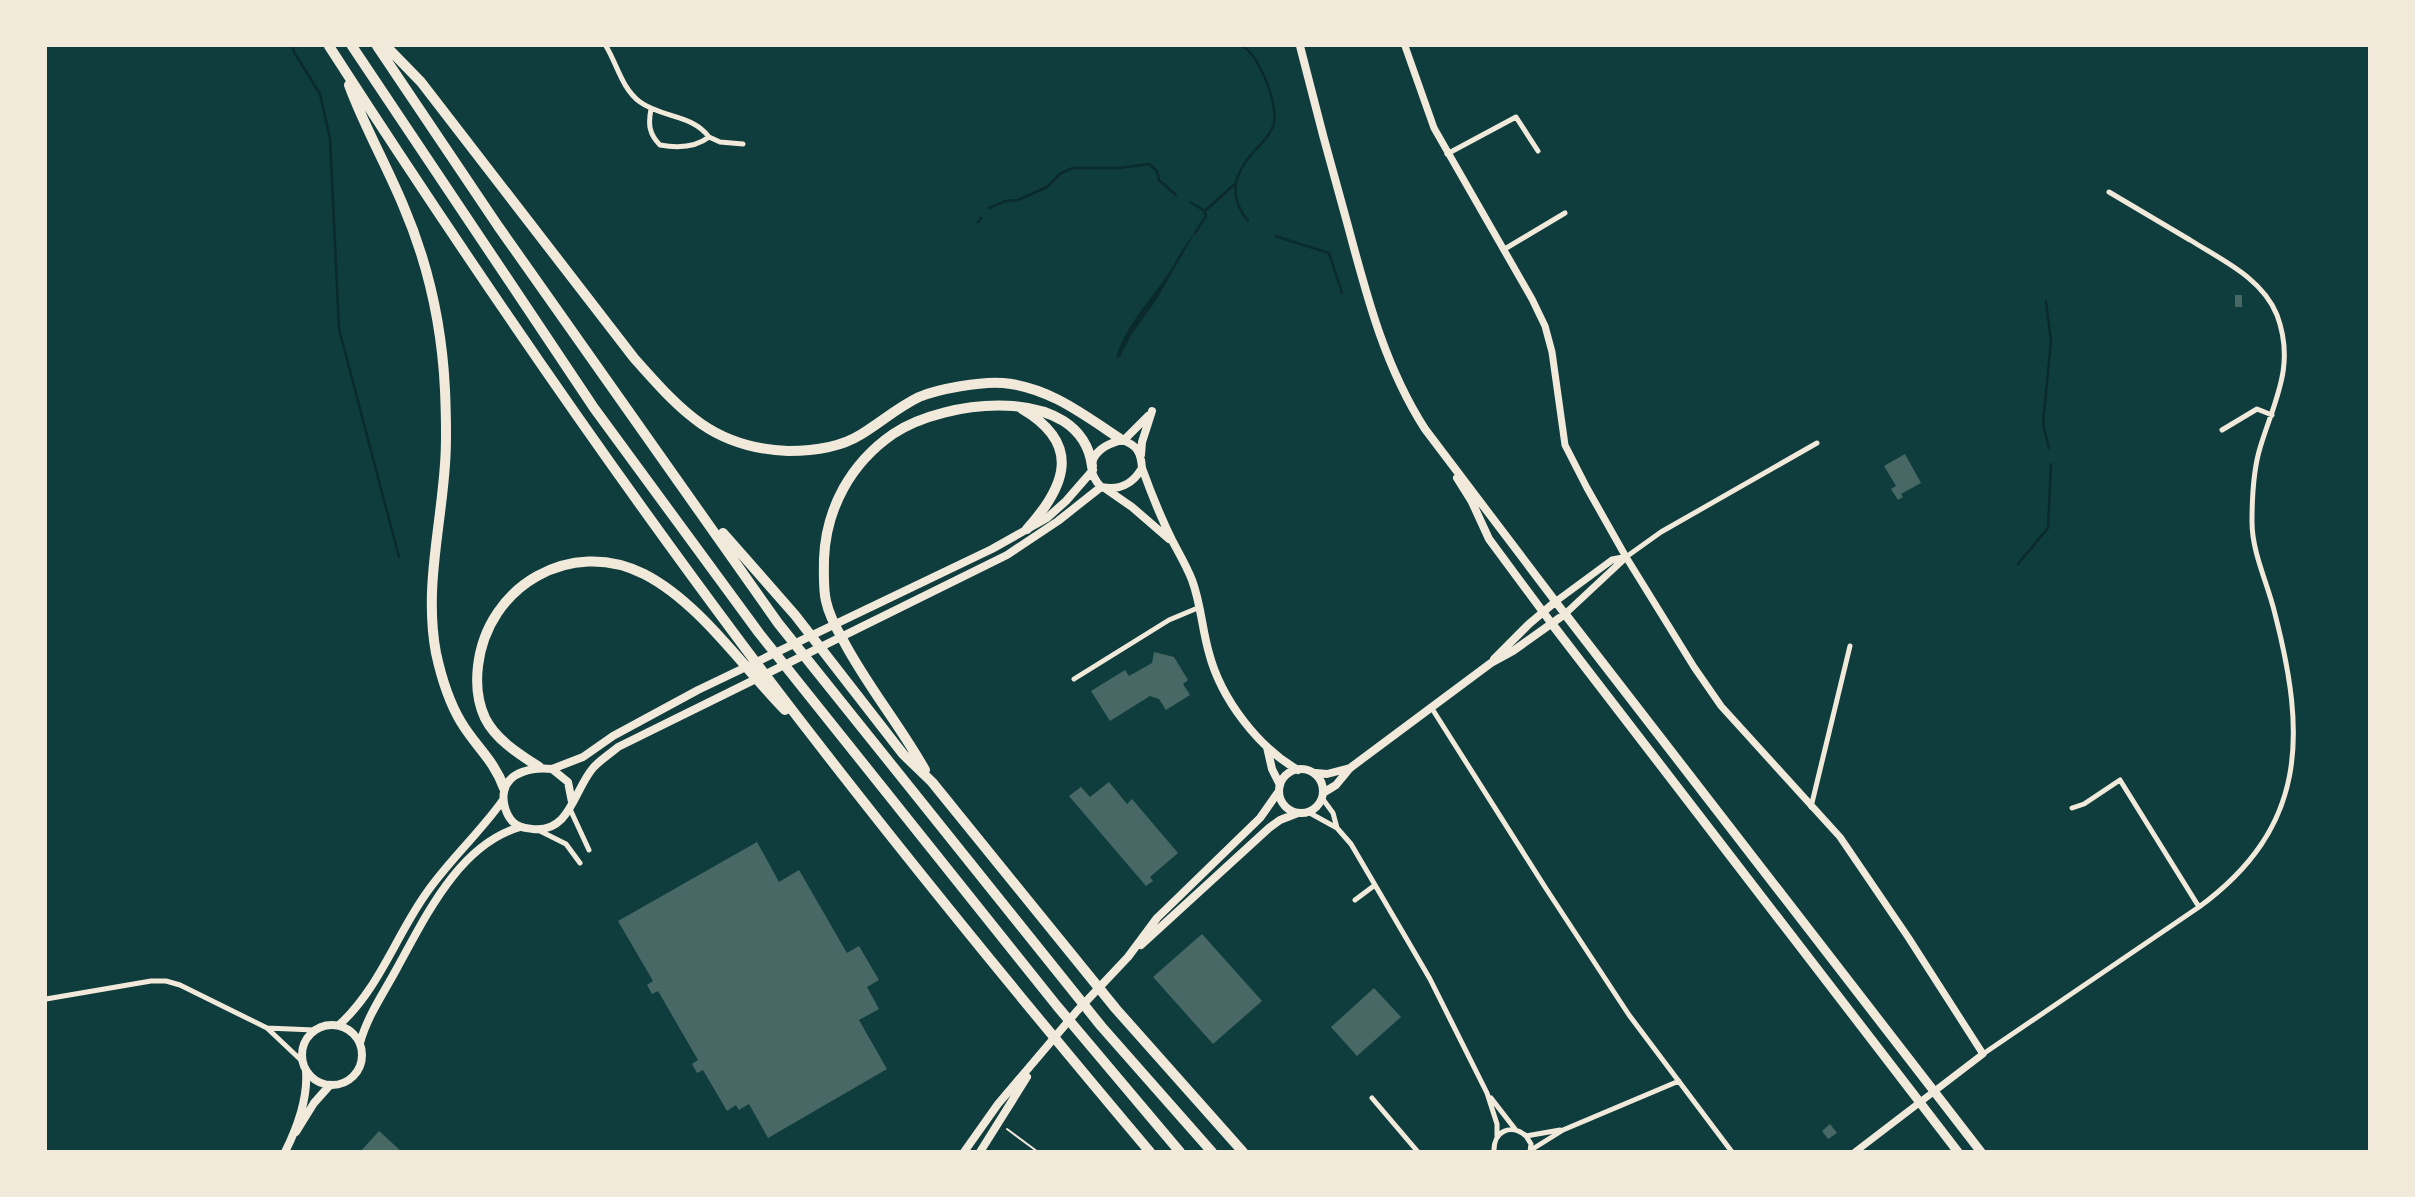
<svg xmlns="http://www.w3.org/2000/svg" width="2415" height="1197" font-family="Lato,sans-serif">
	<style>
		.water { fill: #0a2a2b }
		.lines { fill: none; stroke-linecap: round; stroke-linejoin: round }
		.stream { stroke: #0a2a2b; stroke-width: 2.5 }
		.building { fill: #486865 }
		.path { stroke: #f1e9da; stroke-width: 2 }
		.minor { stroke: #f1e9da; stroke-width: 5 }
		.tertiary { stroke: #f1e9da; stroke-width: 7 }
		.secondary { stroke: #f1e9da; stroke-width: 8 }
		.primary { stroke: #f1e9da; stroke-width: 9 }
		.motorway { stroke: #f1e9da; stroke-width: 10 }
	</style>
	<rect width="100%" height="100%" fill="#0f3d3e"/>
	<path class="water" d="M1195 233 1155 302 1131 335 1120 357 1116 358C1125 326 1150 301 1168 274 1177 260 1184 245 1195 233Z"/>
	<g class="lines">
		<path class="stream" d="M293 46 294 52 320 94 330 138 339 329 399 557
			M1243 46C1254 54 1258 64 1264 76 1269 86 1277 113 1274 123 1271 134 1264 141 1256 149 1234 173 1227 195 1248 221
			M1190 202 1205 211 1236 183
			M989 208 1006 201 1018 200 1047 187 1061 173 1073 168H1119L1149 164 1157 171 1159 180 1176 195
			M978 222 981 218
			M1195 233 1206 216 1205 212
			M1275 236 1329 253 1342 293
			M2046 301 2051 341 2043 424 2049 448
			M2018 564 2048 528 2051 464"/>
	</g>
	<path class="building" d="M2235 295H2242V307H2235Z
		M1905 454 1921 483 1901 494 1903 497 1898 500 1891 489 1896 486 1884 466Z
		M1154 652 1174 657 1188 680 1183 684 1190 695 1166 710 1159 699 1150 696 1110 721 1091 691 1125 670 1129 676 1152 663Z
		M1109 782 1127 804 1132 799 1178 853 1150 877 1153 881 1146 886 1069 796 1081 787 1090 797Z
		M757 842 779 882 799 870 847 953 859 946 879 980 867 987 879 1009 859 1020 887 1069 768 1138 749 1104 739 1110 736 1105 727 1111 703 1070 697 1073 692 1064 698 1060 658 991 652 994 647 985 653 981 618 921Z
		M1202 934 1262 1001 1213 1044 1153 977Z
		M1374 988 1401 1017 1357 1056 1331 1027Z
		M1830 1124 1837 1133 1828 1139 1822 1131Z
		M379 1131 402 1152H360Z"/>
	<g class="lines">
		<path class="path" d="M1007 1129 1038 1152"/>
		<path class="minor" d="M606 46C617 64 622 89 640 102 662 118 692 114 709 137 695 148 677 148 660 145 649 134 648 124 651 109
			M709 137 720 142 743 144
			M1447 154 1516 117 1538 151
			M1503 250 1565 213
			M2222 430 2257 409 2272 415
			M1626 557 1661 532 1817 443
			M1074 679 1169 620 1200 607
			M1431 707 1545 887 1629 1015 1732 1152
			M1322 798 1333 813 1337 828
			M1811 807 1850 646
			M2072 808 2084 804 2120 780 2199 907
			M570 809 589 850
			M1308 812 1337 828 1351 844 1409 943 1430 979 1487 1093 1497 1124V1136
			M540 831 566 844 580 863
			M1355 900 1375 885
			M46 999 151 981H166L180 985 267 1028 314 1030
			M267 1028 303 1062
			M1983 1054 2199 907C2308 827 2306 735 2275 614 2268 584 2252 553 2252 522 2252 497 2253 471 2260 448 2274 401 2296 366 2277 315 2262 278 2222 260 2190 240 2163 224 2136 208 2109 192
			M1372 1098 1418 1152
			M1491 1098 1515 1129
			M1526 1136 1560 1130
			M1531 1150 1563 1130 1679 1081
			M1494 1152C1493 1131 1511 1123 1526 1136L1531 1144 1530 1152"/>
		<path class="tertiary" d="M1405 46 1434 128 1532 299 1545 326 1552 352 1565 445 1587 488 1626 557 1694 667 1721 706 1840 837 1908 937 1983 1054 1855 1152
			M1555 602 1612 560 1623 558
			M1565 614 1626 557"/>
		<path class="secondary" d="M1300 46C1315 106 1331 166 1348 226 1367 297 1385 367 1425 429L1565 614 1513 651 1491 663 1350 768 1336 785 1323 793
			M1122 440C1137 445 1141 452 1142 468 1133 484 1119 491 1101 487 1080 464 1097 446 1122 440Z
			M1124 440 1148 416
			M1141 455 1142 442 1152 411
			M1142 468C1151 493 1161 518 1173 542 1180 555 1187 567 1192 580 1201 604 1202 629 1209 653 1221 699 1258 747 1298 770
			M1457 478 1472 502 1489 539 1552 624
			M1106 489 1132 507 1169 539
			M1494 659 1529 624 1555 602
			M1267 747 1272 769 1280 785
			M552 769 583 757 613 736 698 690 992 549 1047 518 1066 501 1093 470
			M1279 791a22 22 0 1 1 44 0a22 22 0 1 1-44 0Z
			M1316 773 1327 774 1350 768
			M572 802 568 782 552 769C535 767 507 771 504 792 502 802 506 815 513 822 519 828 526 828 533 829 570 833 574 790 593 768 600 760 610 754 618 747L1007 555 1058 521 1101 487
			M1141 945 1269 828 1280 820 1298 813
			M302 1055a30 30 0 1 1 60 0a30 30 0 1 1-60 0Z
			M339 1025C378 990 395 938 425 895 448 861 479 834 503 800
			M360 1043C367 1017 383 994 396 970 425 918 458 845 520 827
			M296 1132 314 1103 330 1085
			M285 1152C297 1128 308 1098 306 1071
			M964 1152 998 1104 1077 1011 1128 957 1157 918 1260 818 1279 791
			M980 1152 1027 1077"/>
		<path class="primary" d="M1565 614 1981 1152
			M1552 624 1958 1152"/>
		<path class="motorway" d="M329 46C460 249 597 450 742 644 872 817 1010 986 1150 1152
			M352 46 594 408 759 633 1057 1006 1180 1152
			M377 46 498 226 778 623 1101 1026 1212 1152
			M386 46 421 82 634 358C681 411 713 448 788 451 813 451 839 448 860 435 880 423 898 407 919 397 938 389 982 381 1003 383 1049 387 1084 415 1122 440
			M349 85C364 126 386 164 403 205 428 263 442 327 445 390 446 414 447 439 445 464 441 527 424 589 436 653 441 676 449 702 461 722 476 747 494 760 504 788
			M1022 409C1082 444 1066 486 1027 529
			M723 533 795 615 903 754 932 782 1116 1009 1243 1152
			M539 767C519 754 496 740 485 718 477 701 476 683 478 666 487 586 571 537 644 574 699 602 742 666 785 710
			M925 770C900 725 867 686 843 640 836 628 829 615 826 601 823 588 824 572 824 559 826 508 851 463 893 434 944 399 1081 383 1092 466"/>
	</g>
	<rect width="2415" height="1197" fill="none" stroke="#f1e9da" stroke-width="94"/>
</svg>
